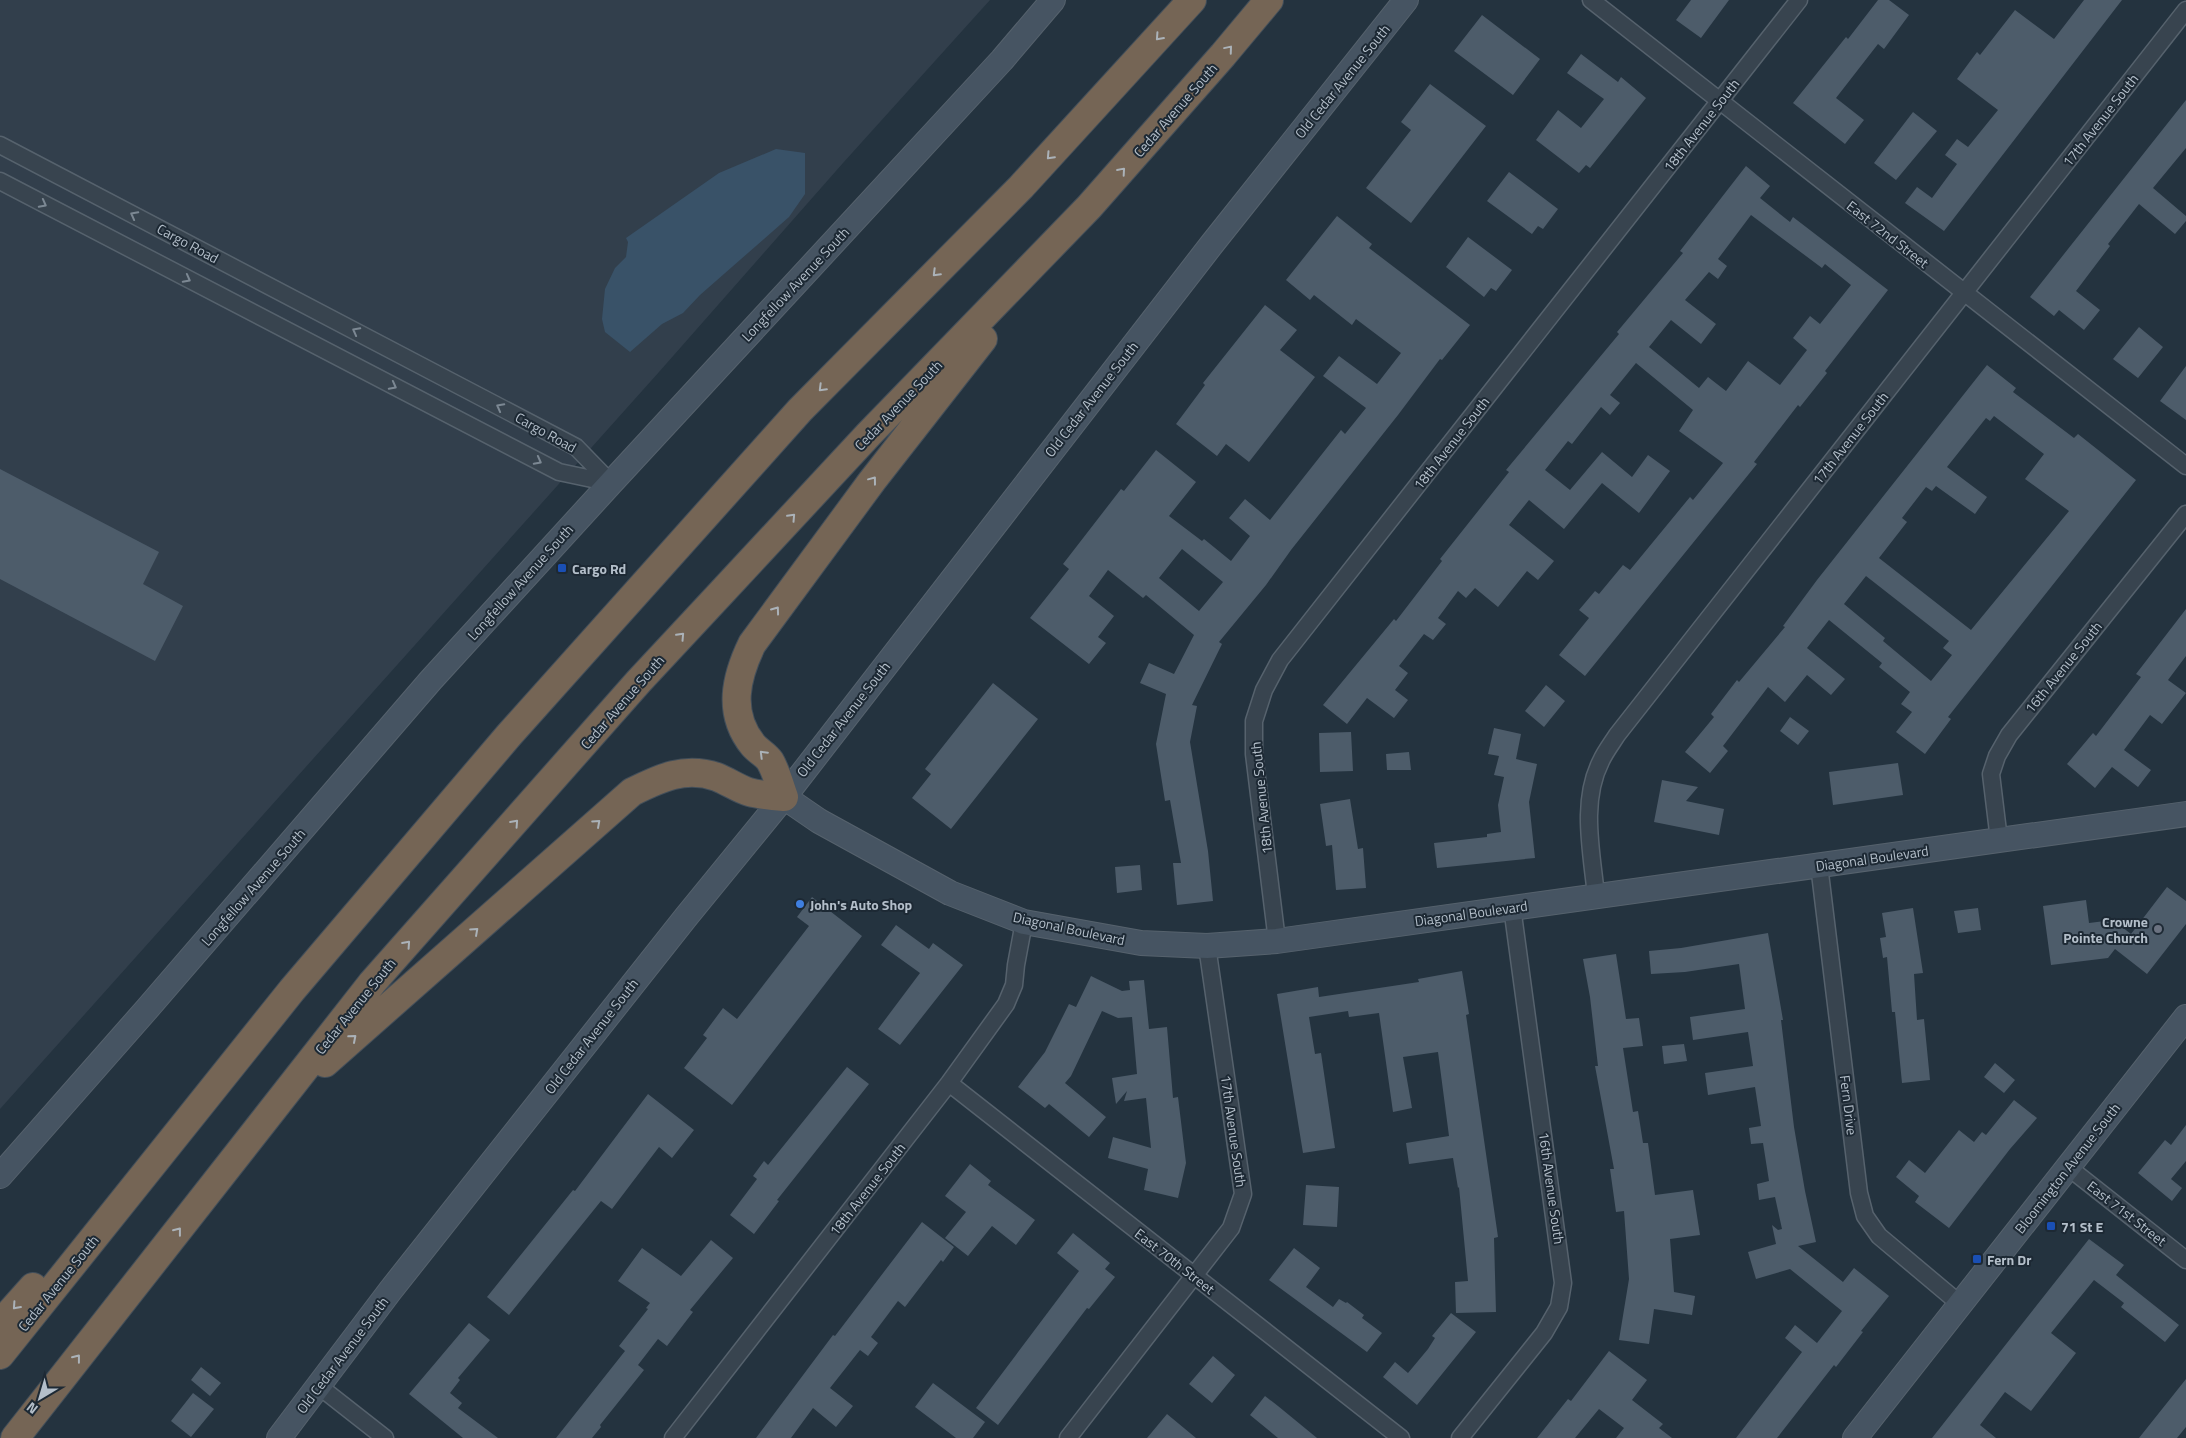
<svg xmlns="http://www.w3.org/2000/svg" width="2186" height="1438" font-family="'Titillium Web',sans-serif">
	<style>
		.airport { fill: #323f4c }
		.water { fill: #395268 }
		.building { fill: #4d5c6a; fill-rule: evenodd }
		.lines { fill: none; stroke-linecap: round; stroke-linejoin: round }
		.street-casing { stroke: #56626d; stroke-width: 19 }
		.secondary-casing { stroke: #56626d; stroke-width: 26 }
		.highway-casing { stroke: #434f5a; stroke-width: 30 }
		.street { stroke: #38444f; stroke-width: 16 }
		.secondary { stroke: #465462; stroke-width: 24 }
		.highway { stroke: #756555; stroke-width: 28 }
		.oneway { stroke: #abb2b8 }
		.oneway2 { stroke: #7c8893 }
		.transit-dot { fill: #1a4fb4; stroke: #1d2934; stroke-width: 2 }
		.shop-dot { fill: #3f7fe0; stroke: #1d2934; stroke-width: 2 }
		.worship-dot { fill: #6b7280; stroke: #1d2934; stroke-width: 2 }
		.labels { text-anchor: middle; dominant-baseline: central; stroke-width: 4; stroke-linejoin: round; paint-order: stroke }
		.street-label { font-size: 14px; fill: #b4bfca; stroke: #1d2934 }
		.poi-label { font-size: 14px; font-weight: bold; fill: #b4bfca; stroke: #1d2934; text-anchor: start }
	</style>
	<rect width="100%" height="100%" fill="#24333f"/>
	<path class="airport" d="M0 0H990L843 163 659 372 0 1109Z"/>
	<path class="water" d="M776 149 805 153V194L789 217 700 295 683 313 662 324 630 352 605 332 602 319 605 289 615 268 626 257 628 242 626 238 719 173Z"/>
	<path class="building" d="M1691 0H1729L1701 38 1676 20Z
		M1878 0H1889L1909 15 1884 49 1878 44 1836 98 1864 120 1845 144 1793 103 1846 37 1848 39Z
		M2084 0H2122L1944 231 1905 203 1917 187 1932 198 1957 164 1945 155 1957 139 1968 147 1998 110 1957 79 1977 52 1980 55 2015 10 2054 39Z
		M1482 15 1540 59 1513 95 1454 51Z
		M1581 54 1618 82 1621 77 1646 98 1590 168 1586 165 1579 173 1536 140 1558 110 1581 128 1604 99 1567 73Z
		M1430 84 1486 126 1411 223 1366 188 1411 130 1401 122Z
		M2186 100V148L2153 188 2186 216V221L2175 234 2139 204 2108 244 2110 246 2076 291 2100 310 2084 330 2059 310 2054 316 2030 297Z
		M1913 112 1937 131 1896 180 1874 163Z
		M1746 166 1770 186 1760 198 1790 222 1793 217 1888 290 1825 371 1827 373 1800 407 1798 405 1754 462 1757 464 1585 676 1559 655 1589 618 1579 610 1595 591 1599 594 1623 565 1630 570 1690 497 1693 500 1723 463 1679 431 1693 410 1636 363 1610 395 1620 403 1610 415 1601 407 1572 444 1568 441 1545 470 1570 490 1602 452 1632 477 1648 455 1670 471 1639 513 1602 483 1564 529 1529 500 1509 525 1554 561 1538 580 1527 571 1498 607 1475 588 1466 598 1458 591 1438 618 1446 624 1433 640 1424 634 1399 666 1408 673 1395 690 1408 700 1394 718 1367 698 1347 724 1323 705 1394 619 1396 621 1442 561 1440 559 1509 472 1506 470 1619 334 1617 332 1683 253 1680 251ZM1751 215 1822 268 1825 264 1851 285 1820 324 1810 316 1793 338 1807 350 1780 385 1748 361 1726 391 1708 377 1699 388 1649 347 1671 320 1701 344 1716 324 1685 300 1709 272 1718 279 1727 266 1718 259Z
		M1509 172 1558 209 1543 229 1538 226 1532 234 1487 201Z
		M1337 216 1372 244 1369 248 1470 325 1442 360 1440 359 1398 415 1291 550 1266 585 1219 642 1222 644 1192 705 1197 706 1190 742 1208 851 1213 901 1177 905 1173 863H1181L1170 800 1165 801 1156 744 1166 694 1140 683 1149 663 1174 674 1194 635 1146 595 1143 598 1108 570 1089 596 1114 616 1098 637 1106 643 1089 664 1030 618 1069 569 1063 564 1121 489 1124 491 1156 450 1196 482 1169 516 1202 541 1204 539 1231 561 1250 536 1229 518 1245 499 1270 520 1341 430 1345 434 1366 408 1323 376 1339 356 1377 384 1401 353 1356 319 1352 325 1314 295 1310 300 1286 280ZM1182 549 1223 582 1199 611 1159 578Z
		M1468 237 1512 270 1496 291 1491 288 1484 297 1446 267Z
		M1265 305 1297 330 1280 350 1315 377 1249 462 1226 444 1217 456 1176 424 1205 385 1203 383Z
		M2139 327 2163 347 2138 378 2113 359Z
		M1987 365 2016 388 2013 392 2074 438 2078 434 2136 480 1948 717 1951 719 1925 754 1896 732 1912 712 1901 704 1910 692 1879 667 1882 663 1829 620 1807 648 1845 679 1831 695 1807 675 1785 702 1768 687 1723 746 1728 751 1710 773 1685 752 1714 717 1711 714 1737 680 1739 682 1785 627 1783 626 1817 580ZM1994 416 2044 454 2025 479 2069 511 1971 630 1879 558 1907 522 1902 518 1926 487 1932 491 1936 486 1975 514 1987 497 1947 467 1986 418 1990 421ZM1866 576 1949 641 1943 648 1952 655 1931 681 1883 641 1885 638 1844 604Z
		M2186 366V420L2160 401Z
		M0 469 159 552 143 584 183 606 155 661 0 579Z
		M2186 609V656L2168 680 2186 693 2162 724 2150 715 2124 750 2151 770 2138 787 2112 767 2095 788 2067 764 2093 733 2096 736 2141 677 2136 674Z
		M993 683 1038 719 951 829 912 798 931 774 925 769Z
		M1546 685 1565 701 1544 727 1525 711Z
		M1790 717 1809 731 1798 745 1780 731Z
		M1494 728 1521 734 1516 759 1537 764 1529 802 1535 858 1437 868 1434 843 1487 837V834L1501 832 1498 805 1504 777 1494 775 1499 756 1488 754Z
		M1351 732 1353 771 1320 772 1319 733Z
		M1409 752 1411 770H1387L1386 754Z
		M1898 763 1903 795 1833 805 1829 772Z
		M1662 780 1698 787 1686 801 1724 809 1719 835 1654 822Z
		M1350 799 1358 849 1363 848 1366 888 1336 890 1332 845 1326 846 1320 804Z
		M1140 865 1142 890 1117 893 1115 867Z
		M2167 887 2186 901V924L2147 974 2115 949 2108 958 2051 965 2043 906 2086 900 2089 923 2113 920 2131 934Z
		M812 897 862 936 732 1105 684 1068 707 1038 703 1035 723 1008 737 1019 809 926 797 917Z
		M1913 908 1923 973 1914 974 1917 1020 1924 1019 1930 1080 1902 1083 1895 1012H1892L1887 957 1883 958 1880 938 1886 937 1882 913Z
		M1978 908 1981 930 1958 933 1954 911Z
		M896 925 929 949 933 943 963 965 900 1045 878 1029 920 973 881 945Z
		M1768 933 1783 1020H1781L1794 1127 1805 1191 1816 1242 1798 1246 1843 1282 1854 1268 1889 1296 1861 1331 1863 1332 1836 1367 1834 1365 1777 1438H1736L1802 1352 1785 1338 1795 1325 1817 1343 1842 1311 1790 1269 1756 1279 1748 1252 1776 1244 1772 1225 1778 1230 1782 1229 1775 1197 1759 1200 1757 1184 1769 1181 1763 1143 1751 1144 1749 1128 1761 1126 1755 1087 1708 1095 1705 1073 1753 1066 1748 1032 1693 1040 1690 1017 1745 1009 1739 964 1685 972 1651 974 1649 951 1681 948Z
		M1616 954 1626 1019 1639 1018 1643 1046 1623 1048 1633 1112 1638 1111 1643 1143H1648L1655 1195 1693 1190 1700 1235 1670 1239 1674 1292 1695 1296 1692 1315 1654 1309 1649 1344 1619 1340 1629 1279 1624 1211 1616 1212 1610 1169H1614L1595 1066H1598L1590 997 1583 959Z
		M1462 971 1469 1014 1466 1015 1498 1237 1494 1238 1496 1312 1456 1313 1455 1282 1468 1281 1459 1187 1458 1188 1453 1158 1409 1164 1406 1143 1449 1136 1438 1052 1403 1057 1412 1108 1393 1112 1379 1013 1349 1017 1348 1011 1309 1017 1315 1054 1321 1053 1335 1148 1303 1153 1277 994 1318 987 1319 997 1419 982 1418 979Z
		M1091 976 1122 991 1130 990 1129 981 1144 980 1149 1029 1167 1027 1173 1098 1178 1097 1186 1163 1178 1198 1144 1190 1148 1169 1108 1158 1113 1137 1151 1148 1146 1098 1124 1101 1127 1091 1116 1104 1112 1078 1137 1074 1132 1017 1118 1018 1102 1011 1071 1076 1065 1083 1106 1117 1089 1137 1049 1104 1045 1108 1018 1087 1045 1052 1069 1004 1076 1007Z
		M1684 1044 1687 1061 1664 1064 1662 1046Z
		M1995 1063 2015 1080 2004 1093 1984 1077Z
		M847 1067 869 1084 777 1200 779 1201 754 1234 730 1215 757 1179 753 1176 764 1161 768 1165Z
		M648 1094 694 1130 672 1158 659 1147 612 1209 601 1201 509 1315 487 1297 573 1190 575 1191Z
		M2014 1100 2037 1118 2010 1149 1949 1228 1915 1202 1919 1196 1896 1177 1909 1160 1925 1173 1959 1130 1974 1142 1982 1132 1986 1135Z
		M2186 1125V1161L2171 1179 2182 1188 2172 1201 2138 1173 2165 1140 2171 1145Z
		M970 1164 991 1181 988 1185 1035 1220 1016 1245 992 1226 968 1256 945 1238 966 1212 945 1196Z
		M1306 1185 1339 1187 1337 1227 1303 1225Z
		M922 1222 954 1247 943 1262 941 1260 905 1307 898 1301 871 1337 878 1343 868 1356 860 1350 830 1388 853 1406 836 1427 813 1408 791 1438H756L833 1335 835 1336Z
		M1073 1233 1110 1263 1105 1269 1115 1277 1089 1309 1087 1308 998 1425 976 1408 1079 1271 1057 1253Z
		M2089 1239 2124 1265 2116 1275 2179 1325 2165 1342 2121 1307 2124 1303 2094 1280 2051 1333 2076 1353 2031 1411 2005 1392 1980 1425 1996 1438H1932Z
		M711 1240 733 1258 690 1310 693 1312 667 1346 658 1339 638 1365 644 1370 600 1425 601 1427 592 1438H556L625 1351 619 1346 648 1309 646 1308 650 1303 618 1281 642 1248 681 1276Z
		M1294 1248 1320 1268 1306 1287 1333 1307 1339 1299 1346 1303 1347 1302 1364 1315 1362 1318 1382 1333 1367 1352 1269 1280Z
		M1451 1313 1476 1332 1417 1405 1383 1377 1395 1362 1408 1373 1428 1349 1435 1338 1432 1336Z
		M469 1323 490 1340 458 1378 460 1380 450 1393 462 1403 458 1408 498 1438H463L409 1394Z
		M1609 1351 1647 1380 1632 1400 1663 1424 1659 1428 1672 1438H1616L1624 1428 1599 1409 1575 1438H1537L1568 1399 1571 1401Z
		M1213 1356 1235 1375 1212 1403 1189 1384Z
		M201 1367 221 1383 210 1396 191 1380Z
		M2186 1379V1427L2177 1438H2139Z
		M933 1383 985 1422 973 1438H956L915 1407Z
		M193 1393 214 1409 191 1437 171 1421Z
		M1265 1396 1278 1406 1317 1438H1278L1250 1415Z
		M1167 1414 1196 1438H1147Z"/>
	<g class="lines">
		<g class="street-casing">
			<path id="street" d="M1591 0 2186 466
				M0 145 576 447 611 483
				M0 181 559 472 611 483
				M1999 840 1991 774 1997 756 2009 735 2186 514
				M1819 865 1859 1193 1865 1216 1879 1236 1960 1304
				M1596 896C1592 853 1580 802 1601 761 1605 752 1612 743 1617 735L2186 10
				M1277 941 1254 754V721L1264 690 1280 660 1799 0
				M949 1083 1401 1438
				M2068 1167 2186 1260
				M320 1387 385 1438
				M673 1438 949 1083 1006 1004 1014 985 1016 965 1024 922
				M1068 1438 1231 1228 1243 1194 1207 946
				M1460 1438 1544 1333 1559 1307 1563 1283 1512 907"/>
		</g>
		<g class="secondary-casing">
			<path id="secondary" d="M784 797 819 821 950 893 1024 922 1141 943 1207 946 1277 941 2186 814
				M0 1176 147 1009 431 680 611 483 1002 60 1053 0
				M279 1438 390 1291 686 917 784 797 1212 244 1406 0
				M1855 1438 2186 1017"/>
		</g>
		<g class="highway-casing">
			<path id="highway" d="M325 1063 632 792C660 778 685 766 717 777 727 781 741 790 749 792 760 795 772 796 784 797 780 786 776 771 770 761 766 755 758 751 753 745 727 713 736 677 752 644L872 481 983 339
				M0 1324 33 1287
				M0 1355 292 990 509 735 800 410 1021 187 1192 0
				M15 1438 372 983 639 681 722 592 868 435 1089 207 1223 55 1269 0"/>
		</g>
		<use href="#street" class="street"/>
		<use href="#secondary" class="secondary"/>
		<use href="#highway" class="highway"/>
	</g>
	<defs><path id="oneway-chevron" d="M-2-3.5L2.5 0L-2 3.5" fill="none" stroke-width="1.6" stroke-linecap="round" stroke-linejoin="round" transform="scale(1.25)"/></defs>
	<g class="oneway">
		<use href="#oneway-chevron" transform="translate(1159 37) rotate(132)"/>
		<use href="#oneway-chevron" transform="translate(1229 49) rotate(-50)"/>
		<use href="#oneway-chevron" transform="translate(1050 156) rotate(133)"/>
		<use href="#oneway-chevron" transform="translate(1122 171) rotate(-49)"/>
		<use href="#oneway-chevron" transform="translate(936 273) rotate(135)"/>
		<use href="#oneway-chevron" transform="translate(822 388) rotate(135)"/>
		<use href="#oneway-chevron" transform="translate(873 480) rotate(-53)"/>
		<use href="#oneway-chevron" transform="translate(792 517) rotate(-47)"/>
		<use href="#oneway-chevron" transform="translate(776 610) rotate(-54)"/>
		<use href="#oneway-chevron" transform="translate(681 636) rotate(-47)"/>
		<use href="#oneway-chevron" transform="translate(763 754) rotate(-135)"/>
		<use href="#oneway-chevron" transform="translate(515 823) rotate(-48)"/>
		<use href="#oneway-chevron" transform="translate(597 823) rotate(-42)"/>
		<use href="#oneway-chevron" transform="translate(475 931) rotate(-42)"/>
		<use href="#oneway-chevron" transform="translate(407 944) rotate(-48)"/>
		<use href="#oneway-chevron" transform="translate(353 1038) rotate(-41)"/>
		<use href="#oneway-chevron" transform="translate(178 1231) rotate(-52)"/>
		<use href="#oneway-chevron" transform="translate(16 1306) rotate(132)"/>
		<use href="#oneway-chevron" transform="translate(77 1358) rotate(-52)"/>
	</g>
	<g class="oneway2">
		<use href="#oneway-chevron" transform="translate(43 204) rotate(28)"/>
		<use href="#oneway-chevron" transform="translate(134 215) rotate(-152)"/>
		<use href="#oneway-chevron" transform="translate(187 279) rotate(28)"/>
		<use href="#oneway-chevron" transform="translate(356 331) rotate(-152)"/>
		<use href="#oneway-chevron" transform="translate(393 386) rotate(28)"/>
		<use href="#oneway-chevron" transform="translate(500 407) rotate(-152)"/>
		<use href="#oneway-chevron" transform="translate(538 461) rotate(28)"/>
	</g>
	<g class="transit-dot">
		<rect x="557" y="563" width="10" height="10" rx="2.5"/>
		<rect x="2046" y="1221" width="10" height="10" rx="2.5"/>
		<rect x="1972" y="1254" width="10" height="10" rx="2.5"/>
	</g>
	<circle class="shop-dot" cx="800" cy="904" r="5"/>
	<circle class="worship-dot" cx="2158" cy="929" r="5"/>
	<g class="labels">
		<g class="street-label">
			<text transform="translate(1342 81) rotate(-51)">Old Cedar Avenue South</text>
			<text transform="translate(1175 110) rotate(-49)">Cedar Avenue South</text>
			<text transform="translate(2100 120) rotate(-52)">17th Avenue South</text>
			<text transform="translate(1701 125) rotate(-52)">18th Avenue South</text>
			<text transform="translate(1888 234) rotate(38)">East 72nd Street</text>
			<text transform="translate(188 243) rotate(28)">Cargo Road</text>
			<text transform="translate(795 284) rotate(-47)">Longfellow Avenue South</text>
			<text transform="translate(1091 399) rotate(-52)">Old Cedar Avenue South</text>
			<text transform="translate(898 405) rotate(-46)">Cedar Avenue South</text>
			<text transform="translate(546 432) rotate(29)">Cargo Road</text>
			<text transform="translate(1850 438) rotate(-52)">17th Avenue South</text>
			<text transform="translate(1451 443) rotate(-52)">18th Avenue South</text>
			<text transform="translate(520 582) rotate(-48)">Longfellow Avenue South</text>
			<text transform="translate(2063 667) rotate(-51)">16th Avenue South</text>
			<text transform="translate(622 702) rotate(-49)">Cedar Avenue South</text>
			<text transform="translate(843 719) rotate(-52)">Old Cedar Avenue South</text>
			<text transform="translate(1261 798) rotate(-96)">18th Avenue South</text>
			<text transform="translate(1872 858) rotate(-8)">Diagonal Boulevard</text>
			<text transform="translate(253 887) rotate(-49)">Longfellow Avenue South</text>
			<text transform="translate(1471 913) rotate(-8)">Diagonal Boulevard</text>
			<text transform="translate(1069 928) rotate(12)">Diagonal Boulevard</text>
			<text transform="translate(355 1006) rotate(-51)">Cedar Avenue South</text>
			<text transform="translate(591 1036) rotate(-52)">Old Cedar Avenue South</text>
			<text transform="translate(1849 1105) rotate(83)">Fern Drive</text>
			<text transform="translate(1234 1131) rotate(82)">17th Avenue South</text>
			<text transform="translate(2067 1168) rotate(-52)">Bloomington Avenue South</text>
			<text transform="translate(1552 1188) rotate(82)">16th Avenue South</text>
			<text transform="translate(867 1189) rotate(-52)">18th Avenue South</text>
			<text transform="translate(2127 1213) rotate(38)">East 71st Street</text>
			<text transform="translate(1175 1261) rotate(38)">East 70th Street</text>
			<text transform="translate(58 1283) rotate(-51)">Cedar Avenue South</text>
			<text transform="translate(342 1355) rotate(-53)">Old Cedar Avenue South</text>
		</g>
		<g class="poi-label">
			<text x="572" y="568">Cargo Rd</text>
			<text x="810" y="904">John's Auto Shop</text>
			<text x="2148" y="921" text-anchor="end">Crowne<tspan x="2148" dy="16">Pointe Church</tspan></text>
			<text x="2061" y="1226">71 St E</text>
			<text x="1987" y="1259">Fern Dr</text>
		</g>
	</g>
	<g transform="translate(40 1398) rotate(218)" stroke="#1d2934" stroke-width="4" paint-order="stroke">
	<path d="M0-4L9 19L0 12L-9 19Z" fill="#b4bfca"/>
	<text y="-8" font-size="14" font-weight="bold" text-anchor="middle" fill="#b4bfca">N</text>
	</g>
</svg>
